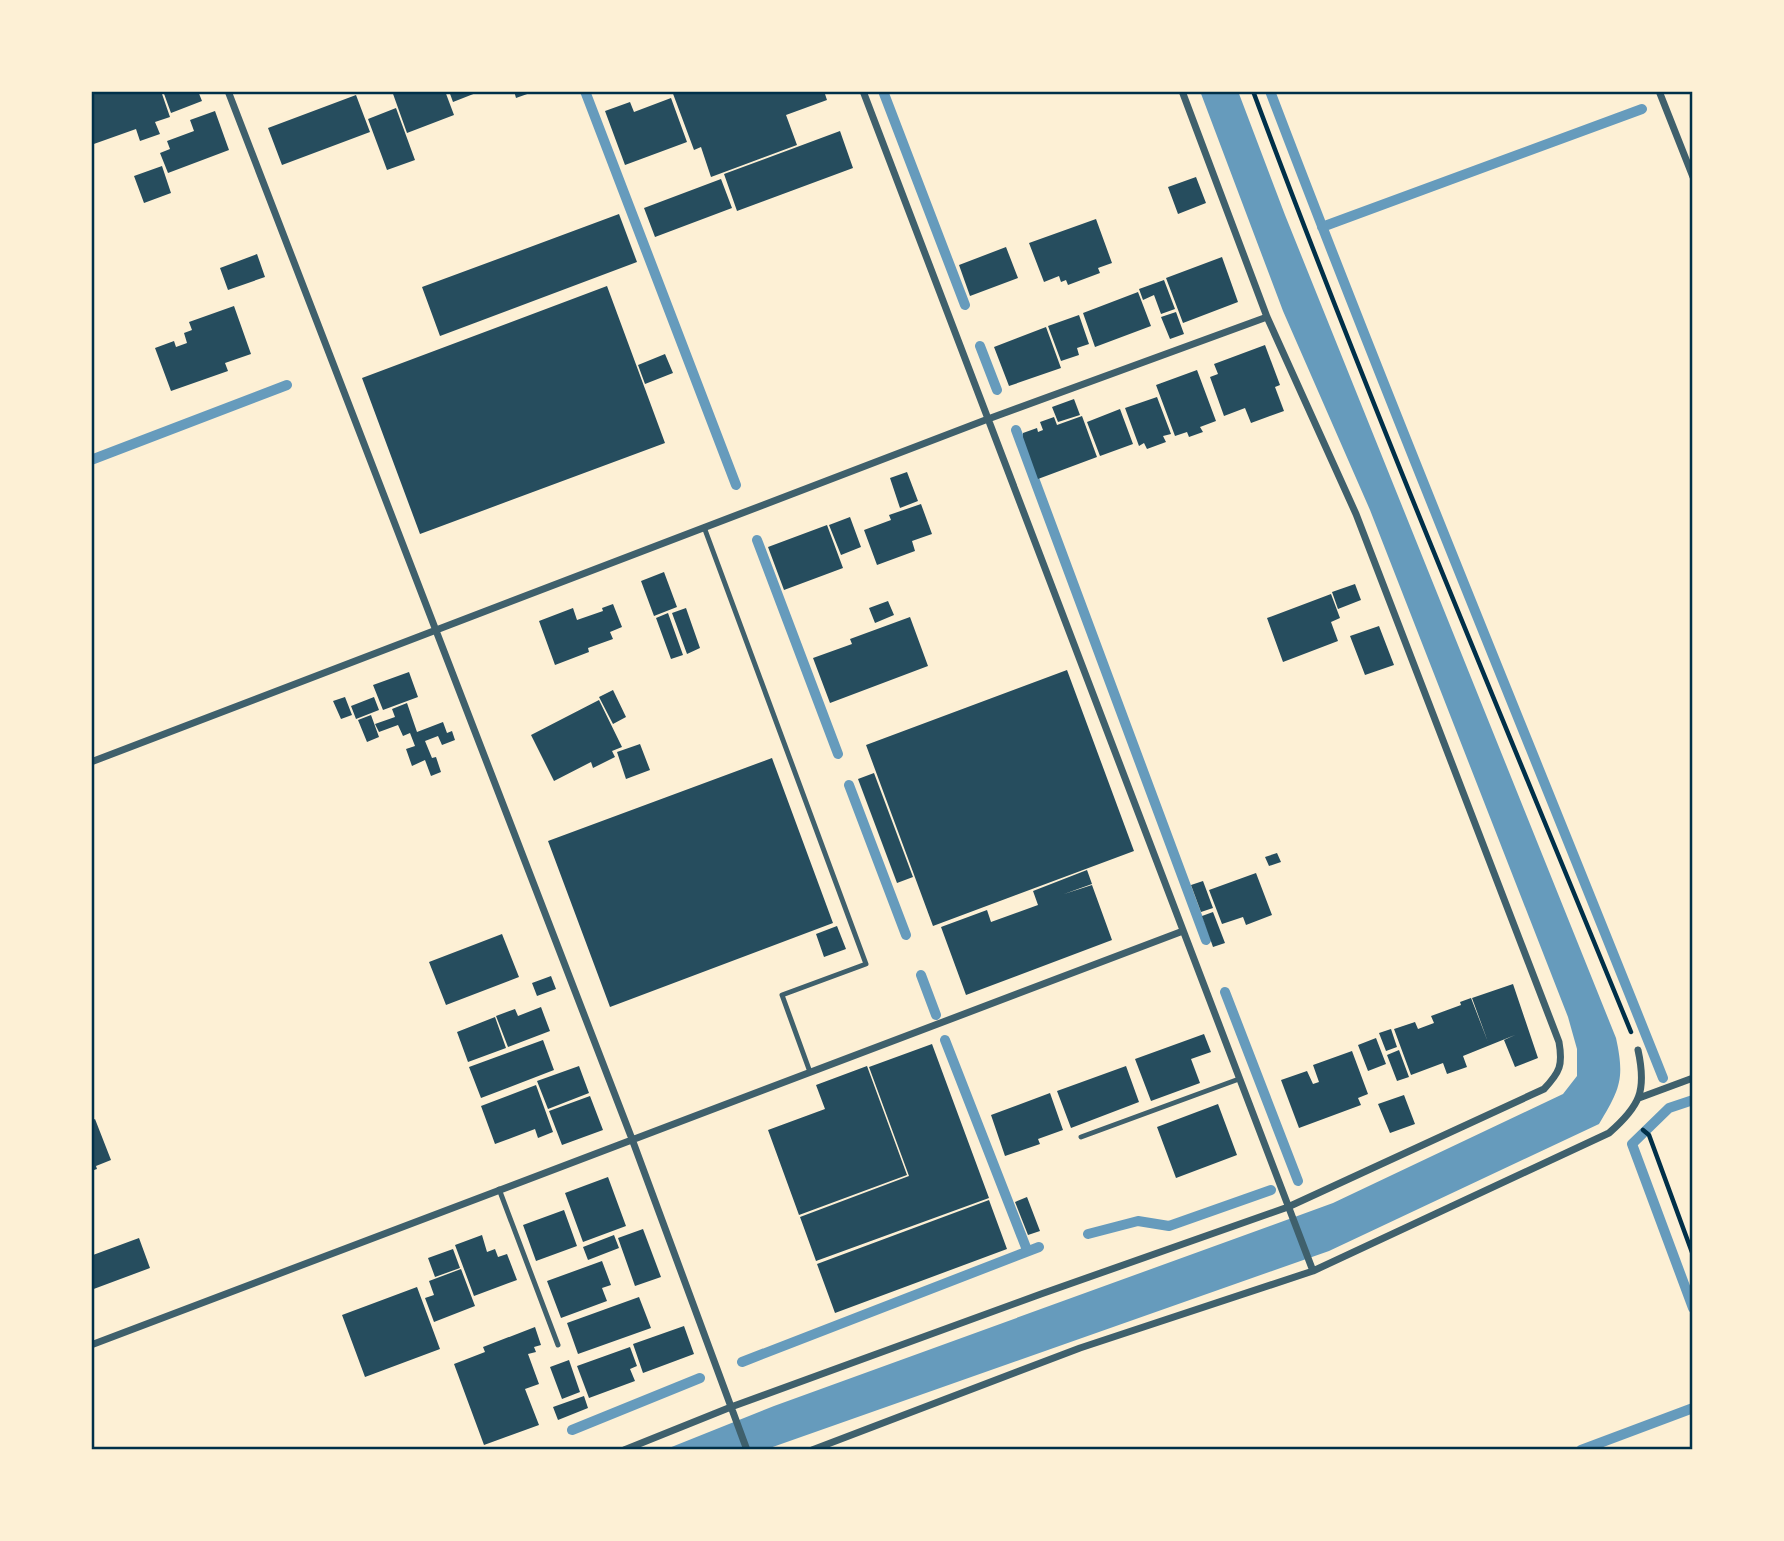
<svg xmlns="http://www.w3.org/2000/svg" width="1784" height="1541" font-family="'Open Sans',sans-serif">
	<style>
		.water { fill: #669bbc }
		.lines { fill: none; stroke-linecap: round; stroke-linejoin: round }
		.stream { stroke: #669bbc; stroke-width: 10 }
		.building { fill: #264d5e }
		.path { stroke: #003049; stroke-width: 4.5 }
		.service { stroke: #3f606c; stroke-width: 5 }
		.minor { stroke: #3f606c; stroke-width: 7 }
		.neatline { fill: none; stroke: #003049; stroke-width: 2.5 }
	</style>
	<rect width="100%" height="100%" fill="#fdf0d5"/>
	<path class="water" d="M1200 91H1238L1285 215 1616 1038C1625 1079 1620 1089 1599 1124L1329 1251 767 1449 664 1450 774 1406 1333 1203 1563 1094 1577 1076V1049L1568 1017 1370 510 1283 311Z"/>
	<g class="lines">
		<path class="stream" d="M585 91 736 485
			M883 91 965 305
			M1270 91C1396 422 1532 749 1663 1078
			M1322 227 1642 109
			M980 346 997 390
			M1016 430 1206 940
			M91 460 287 385
			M757 540 838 754
			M849 785 906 935
			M921 975 936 1015
			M1225 992 1298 1181
			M945 1040 1027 1250
			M1693 1100 1669 1108 1632 1144 1693 1308
			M1088 1234 1138 1221 1169 1226 1271 1190
			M742 1362 1039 1247
			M572 1430 700 1378
			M1581 1450 1693 1408"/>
	</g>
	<path class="building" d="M91 91H161L170 117 155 122 160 134 140 141 136 129 91 145Z
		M163 91H198L202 101 171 113Z
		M392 91H445L454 115 407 133Z
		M449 91H481L453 102Z
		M514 91H529L530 93 516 98Z
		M672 91H824L827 100 786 115 797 145 711 177 701 147 694 150Z
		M356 95 370 132 282 165 268 128Z
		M671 98 687 142 625 165 605 111 630 102 634 112Z
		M396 108 415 160 387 170 368 119Z
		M215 111 229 150 168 173 160 153 170 149 167 141 194 131 190 120Z
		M840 131 853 168 737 211 724 174Z
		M162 166 171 193 144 203 134 176Z
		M1196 177 1206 203 1178 214 1168 187Z
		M721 179 732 208 655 237 644 208Z
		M619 214 637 262 440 336 422 287Z
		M1096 219 1112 263 1098 268 1100 273 1068 285 1066 280 1061 282 1059 276 1044 282 1029 243Z
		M1006 247 1018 278 970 296 959 265Z
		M257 254 265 277 228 290 220 268Z
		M1222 257 1238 302 1183 323 1166 278Z
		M1164 280 1175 309 1161 314 1154 295 1143 300 1139 289Z
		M607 286 665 443 420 534 362 378Z
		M1138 292 1151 326 1095 347 1083 313Z
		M234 306 251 354 225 363 228 371 171 391 155 348 174 341 176 347 187 343 184 333 192 330 189 322Z
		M1176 312 1184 334 1170 339 1161 317Z
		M1079 315 1089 344 1077 348 1079 355 1061 361 1048 326Z
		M1046 327 1061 368 1009 386 994 347Z
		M1265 345 1280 385 1275 387 1284 411 1251 423 1245 408 1224 416 1210 377 1218 374 1214 364Z
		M665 354 673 373 645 384 638 365Z
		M1197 370 1216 421 1200 427 1203 432 1189 437 1187 432 1175 436 1156 385Z
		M1157 397 1171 434 1163 436 1166 442 1147 449 1144 443 1139 446 1125 408Z
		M1074 399 1080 415 1058 422 1052 407Z
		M1120 409 1133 444 1100 456 1087 422Z
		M1082 416 1097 457 1038 479 1023 437V433L1037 428 1038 432 1043 430 1040 422 1054 417 1057 425Z
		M907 472 918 501 900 508 890 478Z
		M921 504 932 534 912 541 915 551 877 565 864 530 891 520 889 515Z
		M850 517 861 547 841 555 829 525Z
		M827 525 843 568 784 590 768 547Z
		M664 572 677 607 654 616 641 581Z
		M1355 584 1361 600 1338 609 1332 592Z
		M1331 594 1340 618 1331 622 1338 641 1283 662 1267 618Z
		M888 601 894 615 875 623 869 608Z
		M613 604 622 627 610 632 613 639 588 648 589 652 555 665 539 621 573 608 577 620 603 611 602 608Z
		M686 608 700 648 687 654 672 613Z
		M668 613 683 655 671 659 656 618Z
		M910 617 928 666 830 703 813 658 852 644 850 639Z
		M1379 626 1394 665 1365 675 1350 636Z
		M1067 670 1134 851 933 926 866 745Z
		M409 672 418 697 383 710 373 685Z
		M613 690 626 717 613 724 599 697Z
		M345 697 352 715 341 719 333 701Z
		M374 697 379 710 356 719 351 706Z
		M599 700 622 747 612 751 615 757 593 768 591 762 554 781 531 735Z
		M407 703 417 732 443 722 447 733 452 731 455 740 442 745 438 736 425 741 432 758 436 757 441 772 431 776 425 760 412 766 406 749 415 746 410 733 403 736 398 725 379 732 375 724 395 717 392 709Z
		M371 715 379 737 367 742 358 720Z
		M640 744 650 770 626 779 617 752Z
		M772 758 833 923 610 1007 548 841Z
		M874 773 913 877 897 883 858 779Z
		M1277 853 1281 862 1269 866 1265 857Z
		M1087 870 1092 884 1064 894 1092 885 1112 940 966 995 941 927 987 910 991 922 1038 905 1033 891Z
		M1256 873 1272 915 1246 925 1243 917 1222 924 1209 890Z
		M1203 881 1213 908 1201 912 1191 885Z
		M1213 912 1225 943 1213 947 1202 916Z
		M837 926 846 949 824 957 816 934Z
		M502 934 519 977 446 1005 429 962Z
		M551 976 556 989 537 996 532 983Z
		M1513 984 1538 1058 1515 1067 1504 1040 1515 1035 1463 1056 1467 1067 1447 1074 1443 1063 1411 1075 1394 1029 1415 1022 1418 1029 1434 1023 1431 1016 1461 1005 1460 1002 1471 998 1488 1042 1472 998Z
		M541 1007 550 1031 508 1047 496 1016 515 1009 518 1016Z
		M495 1017 506 1048 468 1062 457 1032Z
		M1391 1029 1397 1047 1386 1051 1379 1033Z
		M1204 1034 1211 1052 1191 1059 1200 1083 1151 1101 1135 1059Z
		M1376 1038 1386 1064 1368 1071 1358 1045Z
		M543 1040 554 1070 481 1098 469 1067Z
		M932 1044 989 1198 816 1261 800 1217 909 1176 869 1067Z
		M1399 1050 1409 1077 1397 1081 1387 1055Z
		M1352 1051 1368 1094 1358 1098 1361 1105 1299 1128 1281 1080 1307 1071 1313 1084 1319 1082 1313 1065Z
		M579 1066 589 1093 548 1109 537 1081Z
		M867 1066 907 1175 799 1215 768 1130 825 1109 816 1085Z
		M1126 1066 1139 1102 1071 1128 1057 1091Z
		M536 1085 553 1132 538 1138 535 1129 495 1144 481 1106Z
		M1050 1093 1063 1130 1038 1139 1040 1144 1005 1156 991 1115Z
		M1404 1095 1415 1124 1390 1133 1378 1104Z
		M590 1096 603 1130 562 1145 549 1111Z
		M1218 1104 1237 1155 1176 1178 1157 1127Z
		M95 1119 111 1160 96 1166 97 1169 91 1171V1121Z
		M608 1177 626 1226 583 1242 565 1193Z
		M1027 1197 1040 1231 1028 1235 1015 1202Z
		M989 1200 1007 1249 835 1313 817 1264Z
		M564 1210 577 1246 536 1261 523 1225Z
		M643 1229 661 1277 635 1286 618 1238Z
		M482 1235 487 1252 495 1249 498 1257 507 1254 517 1280 474 1296 455 1245Z
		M614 1235 619 1248 588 1260 583 1247Z
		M139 1238 150 1268 91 1290V1251L93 1255Z
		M453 1249 460 1268 435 1277 428 1258Z
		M602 1261 611 1285 602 1288 607 1301 561 1318 547 1281Z
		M461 1269 475 1306 434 1322 425 1298 434 1295 429 1281Z
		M417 1287 440 1349 365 1377 342 1315Z
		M639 1297 651 1328 578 1354 567 1323Z
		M684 1326 694 1354 643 1373 633 1344Z
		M535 1327 541 1345 534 1347 536 1352 528 1354 539 1384 525 1389 539 1425 484 1445 454 1364 485 1352 483 1347Z
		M630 1347 637 1366 630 1369 635 1381 589 1398 577 1366Z
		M569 1360 580 1392 562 1399 550 1367Z
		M584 1396 588 1408 558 1420 553 1407Z"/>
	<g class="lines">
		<path class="path" d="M1253 91C1371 408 1503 719 1631 1032
			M1643 1130 1649 1135 1693 1255"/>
		<path class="service" d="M704 527 866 964 782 995 810 1072
			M1081 1137 1239 1079
			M499 1189 558 1345"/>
		<path class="minor" d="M228 91 632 1139 747 1450
			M863 91 1313 1271
			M1659 91 1693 177
			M91 762 988 419 1267 317
			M1639 1098 1693 1078
			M91 1345 1183 931
			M624 1450 731 1407 1041 1294 1288 1207 1544 1089C1560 1072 1563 1065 1559 1042L1356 514 1267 317 1182 91
			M812 1450 1080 1348 1313 1271 1609 1133C1640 1106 1647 1091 1638 1050"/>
	</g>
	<rect width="1784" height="1541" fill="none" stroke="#fdf0d5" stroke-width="186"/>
	<rect x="93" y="93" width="1598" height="1355" class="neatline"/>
</svg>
